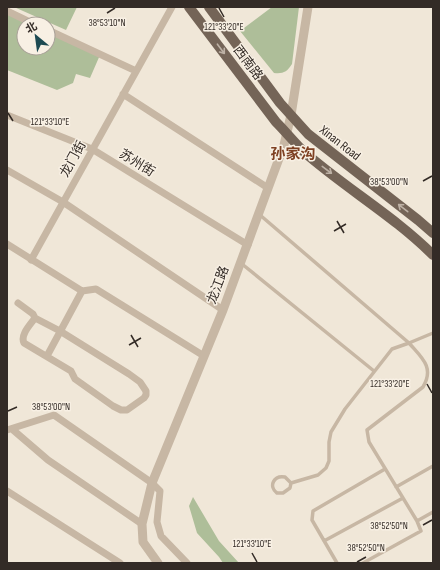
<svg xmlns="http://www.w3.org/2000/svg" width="440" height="570" font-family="'Sofia Sans Condensed','Noto Sans SC',sans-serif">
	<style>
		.green { fill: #aebe99 }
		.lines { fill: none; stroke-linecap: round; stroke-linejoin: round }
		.service { stroke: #c7b7a4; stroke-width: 3.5 }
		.minor { stroke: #c7b7a4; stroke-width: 7 }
		.tertiary { stroke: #c7b7a4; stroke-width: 9 }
		.primary { stroke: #746457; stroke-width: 10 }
		.oneway { stroke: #bdb1a5 }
		.ticks { fill: none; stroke: #332b26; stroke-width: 1.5 }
		.labels { text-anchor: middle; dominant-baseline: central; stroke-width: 3; stroke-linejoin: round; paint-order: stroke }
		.street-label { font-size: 13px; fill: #332b26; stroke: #f8f0e4 }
		.quarter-label { font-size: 15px; font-weight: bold; fill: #7e4022; stroke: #f8f0e4 }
		.ticks-label { font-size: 10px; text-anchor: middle; fill: #332b26; stroke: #f8f0e4; stroke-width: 3; stroke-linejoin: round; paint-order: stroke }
	</style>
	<rect width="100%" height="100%" fill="#f0e7d8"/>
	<path class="green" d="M14 7H77L66 30Z
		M272 7H299L292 64C287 72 283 74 274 73L240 31Z
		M7 14 30 24H24V48H48V32L100 55 90 78 76 74 73 83 57 90 7 70Z
		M193 497 219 541 239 563H223L219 557 197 533 189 506Z"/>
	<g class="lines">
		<path class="service" d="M260 215 409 343 392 349 345 409 331 432 329 442V461L326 468 318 475 291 483 285 477C274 475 268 486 277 493H283L290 488 291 483
			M242 264 374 371
			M433 333 409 343C421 357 435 367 423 387L367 430 369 442 417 521 433 512
			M396 487 433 466
			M324 541 403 498
			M337 563 312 520 313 511 385 469
			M363 563 421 531 417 521"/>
		<path class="minor" d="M7 11 34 24
			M48 30 136 71
			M123 94 268 188
			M7 115 92 149 248 245
			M7 170 63 202 223 310
			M7 244 82 291 96 289 204 356
			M31 260 172 7
			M18 303 33 314 35 318 60 331 129 374 140 382 146 391V395L144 398 127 410H121L113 406 75 379 71 371 24 343C20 335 30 325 35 318
			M47 356 82 291
			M12 429 48 460 142 524
			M7 430 54 415 152 483 160 491 157 522 161 536 187 563
			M7 491 120 563"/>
		<path class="tertiary" d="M158 563 143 542 142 524 152 483 223 310 284 145 291 115 308 7"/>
		<path class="primary" d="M189 7 276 122C285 131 294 142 303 151 345 188 394 216 433 255
			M209 7 280 103 308 134 418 220 433 233"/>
	</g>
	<defs><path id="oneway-shaft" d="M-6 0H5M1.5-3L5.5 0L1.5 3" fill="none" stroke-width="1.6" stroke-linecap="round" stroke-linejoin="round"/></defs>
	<g class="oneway">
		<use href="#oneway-shaft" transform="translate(221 49) rotate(53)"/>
		<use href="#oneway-shaft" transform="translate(327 170) rotate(37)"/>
		<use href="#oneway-shaft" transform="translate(403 208) rotate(-142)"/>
	</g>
	<path class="ticks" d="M219 8 224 17M107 13 115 8M8 113 13 121M423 181 432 176M337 221 344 233M334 231 346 224M131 335 138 347M129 345 141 338M427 384 432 393M8 411 17 407M423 525 432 520M252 553 257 562M357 562 366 557"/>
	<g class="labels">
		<g class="street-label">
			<text transform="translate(248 63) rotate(53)">西南路</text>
			<text transform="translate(340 143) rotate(38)">Xinan Road</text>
			<text transform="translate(73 159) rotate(-61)">龙门街</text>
			<text transform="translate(137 163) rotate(32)">苏州街</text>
			<text transform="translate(218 285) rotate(-69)">龙江路</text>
		</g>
		<g class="quarter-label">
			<text x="293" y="154">孙家沟</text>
		</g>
	</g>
	<g class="ticks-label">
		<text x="107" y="26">38°53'10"N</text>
		<text x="224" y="30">121°33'20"E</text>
		<text x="50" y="125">121°33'10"E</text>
		<text x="389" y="185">38°53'00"N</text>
		<text x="390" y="387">121°33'20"E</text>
		<text x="51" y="410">38°53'00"N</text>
		<text x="389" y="529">38°52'50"N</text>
		<text x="252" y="547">121°33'10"E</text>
		<text x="366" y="551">38°52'50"N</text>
	</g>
	<rect width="440" height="570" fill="none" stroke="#332b26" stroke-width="16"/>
	<g transform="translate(36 36) rotate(331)"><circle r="19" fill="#f8f0e4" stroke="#a9a198"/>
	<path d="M0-3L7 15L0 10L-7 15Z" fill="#1d4a52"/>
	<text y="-6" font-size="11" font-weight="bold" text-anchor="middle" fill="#332b26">北</text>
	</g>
</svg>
